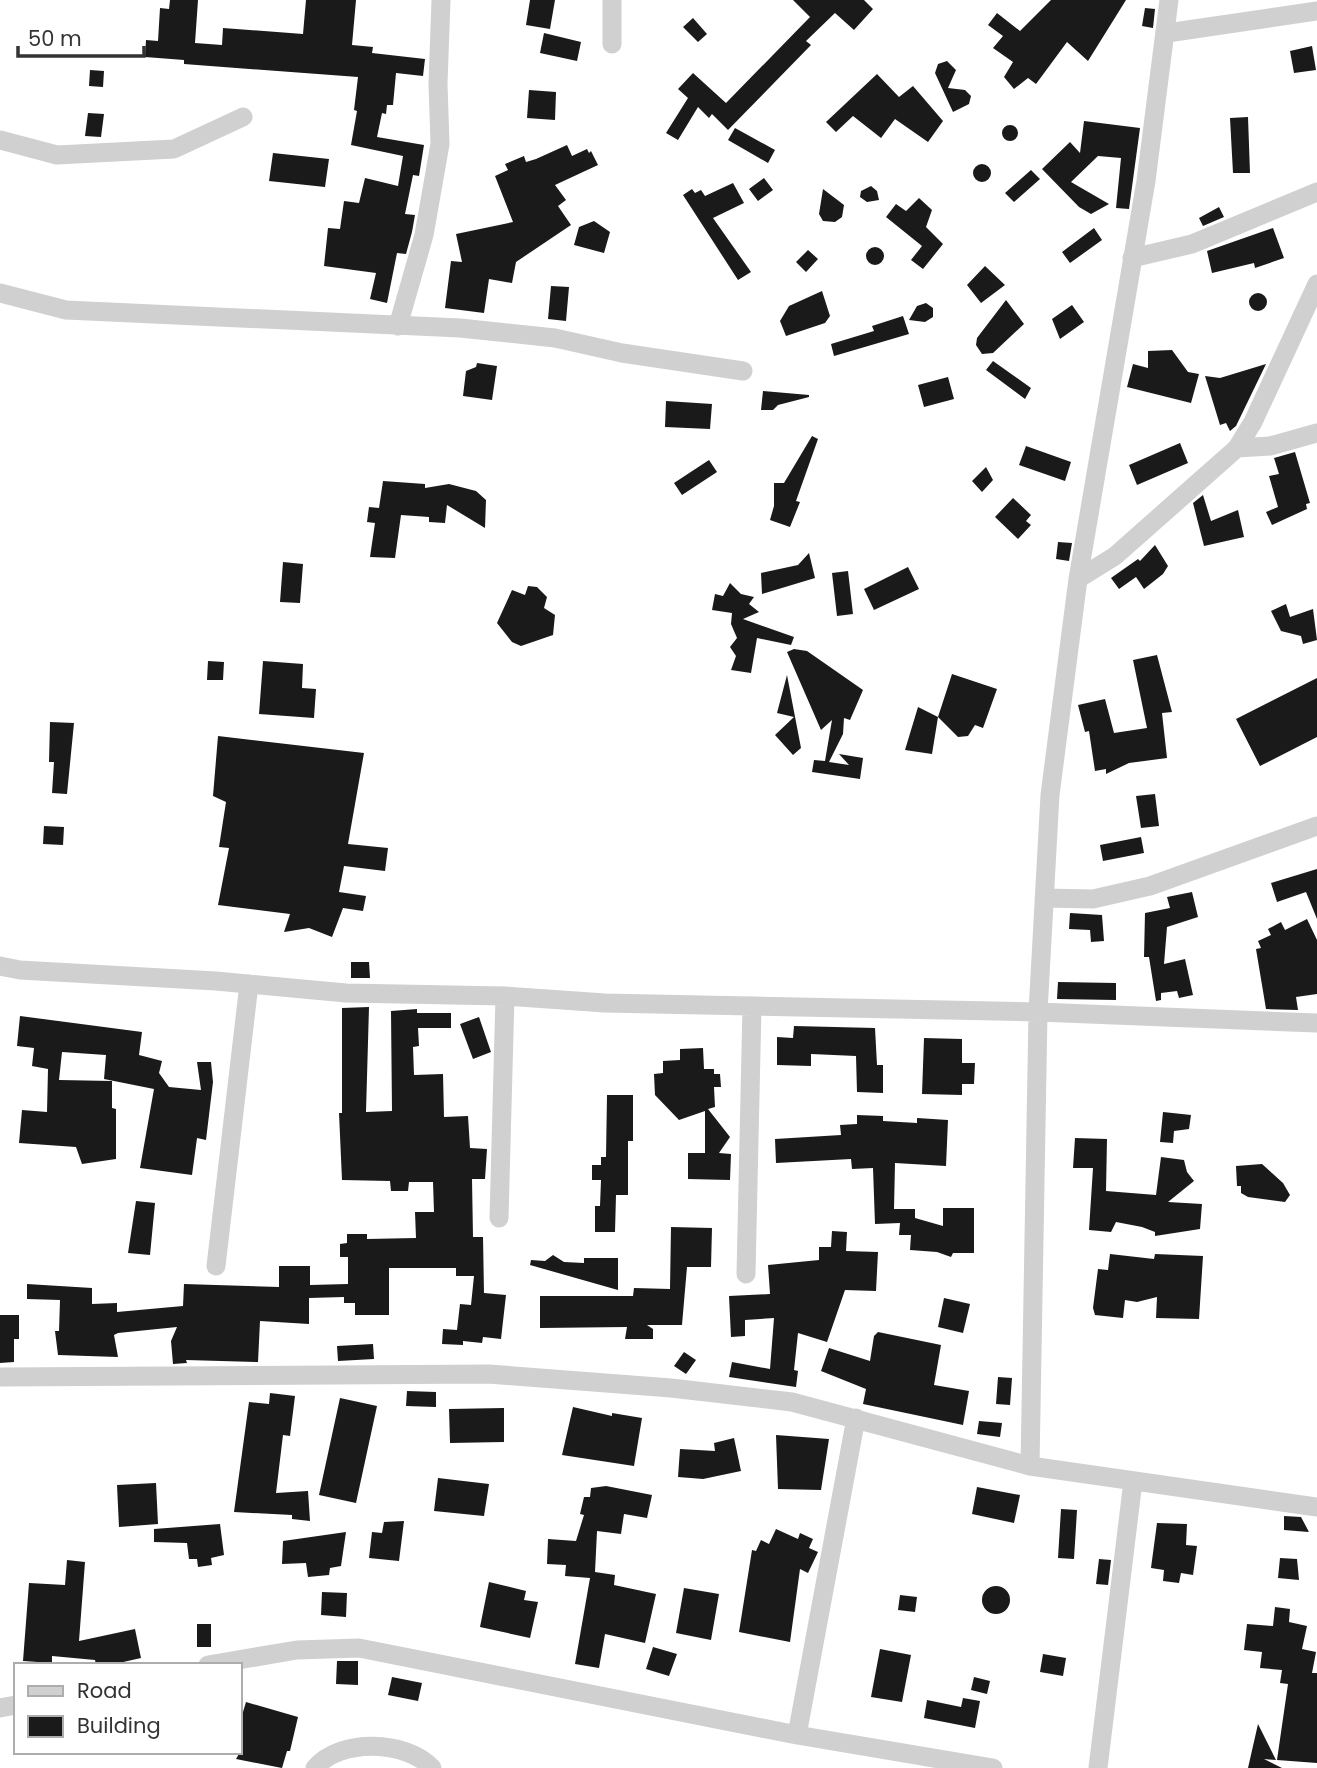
<svg xmlns="http://www.w3.org/2000/svg" width="1317" height="1768" font-family="Poppins,sans-serif">
	<style>
		.building { fill: #1a1a1a }
		.lines { fill: none; stroke-linecap: round; stroke-linejoin: round }
		.street { stroke: #d0d0d0; stroke-width: 19 }
	</style>
	<rect width="100%" height="100%" fill="#fff"/>
	<path class="building" d="M170 0H198L195 43 222 45 223 28 303 34 306 0H356L352 45 373 47 372 53 425 59 423 76 396 73 393 105H387L386 114 382 113 377 137 424 145 419 176 413 175 405 214 415 215 412 232 406 254 397 253 387 303 370 299 376 273 324 266 328 228 340 229 344 201 359 203 365 178 398 186 403 156 351 145 357 111 354 110 358 77 184 64V60L145 57 146 40 158 41 160 8 169 9Z
		M530 0H555L550 29 526 25Z
		M793 0H864L873 9 854 30 835 13 806 41 811 45 728 130 712 114 709 118 698 107 678 140 666 133 688 98 678 89 693 73 726 103 810 17Z
		M1051 0H1126L1088 61 1067 42 1036 84 1028 78 1014 89 1004 77 1013 62 993 48 1003 36 988 25 997 13 1020 31Z
		M1145 8 1155 9 1153 28 1142 26Z
		M693 18 707 34 698 42 683 27Z
		M544 33 581 42 577 61 540 53Z
		M1312 46 1316 70 1294 73 1290 51Z
		M947 61 956 70 948 88 965 90 971 96 969 104 953 112 935 73 938 64Z
		M90 70 104 71 103 87 89 86Z
		M877 74 899 97 913 86 943 121 928 142 895 119 881 138 853 116 836 132 826 122Z
		M529 90 556 92 555 120 527 118Z
		M88 113 104 114 101 137 85 136Z
		M1248 117 1250 173H1233L1230 118Z
		M1084 121 1140 128 1129 209 1116 208 1121 158 1098 156 1071 182 1109 204 1091 214 1079 207 1042 169 1070 142 1080 153Z
		M1002 133a8 8 0 1 1 16 0a8 8 0 1 1-16 0Z
		M735 128 775 150 768 163 728 140Z
		M567 145 572 156 587 149 589 153 591 151 598 165 555 185 566 200 558 206 571 225 516 262 512 283 489 279 484 313 445 308 451 261 462 262 456 234 513 222 495 176 508 170 505 164 524 156 526 162 536 159Z
		M273 153 329 159 325 187 269 181Z
		M973 173a9 9 0 1 1 18 0a9 9 0 1 1-18 0Z
		M1031 170 1040 179 1014 202 1005 193Z
		M764 178 773 190 758 201 749 189Z
		M733 183 744 203 713 218 751 272 738 280 683 195 692 189 695 193 701 190 705 196Z
		M871 186 877 191 879 200 867 202 860 197 861 191Z
		M823 189 844 205 842 217 835 222 823 221 819 214Z
		M919 198 932 210 926 227 943 244 923 269 911 260 922 246 886 217 896 204 906 211Z
		M1219 207 1224 217 1203 226 1199 218Z
		M594 221 610 232 604 253 574 245 579 227Z
		M1094 228 1102 240 1070 263 1062 252Z
		M1273 228 1284 258 1255 268 1254 263 1212 273 1207 251Z
		M866 256a9 9 0 1 1 18 0a9 9 0 1 1-18 0Z
		M808 250 818 259 806 272 796 262Z
		M985 266 1005 285 981 303 967 285Z
		M551 286 569 287 566 321 548 319Z
		M822 291 830 316 825 323 786 336 780 321 789 306Z
		M1249 302a9 9 0 1 1 18 0a9 9 0 1 1-18 0Z
		M1006 300 1024 324 993 353 982 354 976 345 977 338Z
		M926 303 933 308V317L925 322 909 320 917 306Z
		M1072 305 1084 322 1060 339 1052 319Z
		M903 316 909 334 834 356 831 344 874 331 872 326Z
		M1172 350 1188 372 1199 374 1191 403 1127 387 1133 364 1148 368V351Z
		M993 361 1031 388 1025 399 986 370Z
		M477 363 497 366 492 400 463 396 466 371 476 367Z
		M1266 364 1236 426 1230 431 1226 423 1220 425 1205 376 1220 378Z
		M948 377 954 399 924 407 918 385Z
		M763 391 809 395V397L778 405 773 410H761Z
		M666 401 712 404 710 429 665 427Z
		M812 436 818 439 796 501 800 502 790 527 770 520 774 506V483H784Z
		M1180 443 1188 463 1137 485 1129 465Z
		M1026 446 1071 462 1065 481 1019 465Z
		M1295 452 1310 503 1306 504 1307 509 1272 525 1266 512 1278 507 1269 476 1279 474 1274 458Z
		M709 460 717 472 682 495 674 483Z
		M986 467 993 480 982 492 972 481Z
		M383 481 425 484V488L449 484 476 491 486 500 485 528 447 505 445 523 429 522V517L401 515 395 558 370 557 375 523 367 522 369 507 379 508Z
		M1203 495 1211 521 1238 510 1244 537 1204 546 1193 503Z
		M1013 498 1031 515 1026 521 1031 525 1018 539 995 517Z
		M1058 542 1072 543 1069 561 1056 559Z
		M1155 545 1168 566 1163 574 1144 589 1136 577 1119 589 1111 578 1138 559 1140 561Z
		M809 553 815 578 762 594 761 573 798 565Z
		M283 562 303 564 300 603 280 602Z
		M908 567 919 589 874 610 864 589Z
		M848 571 853 614 837 616 832 573Z
		M730 583 741 594 754 597 749 604 759 612 743 619 794 637 791 645 757 638 751 673 731 670 736 656 730 647 737 638 731 624 732 613 712 610 715 594 723 596Z
		M528 586 537 587 547 597 544 608 555 615 553 635 521 646 512 642 497 623 512 590 525 595Z
		M1286 604 1290 617 1313 609 1317 640 1303 644 1301 636 1281 631 1271 611Z
		M794 649 807 651 863 690 850 720 844 718 843 734 829 762 849 765 839 754 863 758 860 779 812 772 814 760 825 761 832 720 821 730 787 652Z
		M1157 655 1172 712 1162 713 1167 758 1129 763 1106 774V769L1095 771 1089 731 1085 732 1078 705 1105 699 1114 733 1147 728 1133 660Z
		M208 661 224 662 223 680H207Z
		M263 661 303 664 302 688 316 689 314 718 259 714Z
		M952 674 997 689 983 728 975 725 968 736 958 737 938 717 932 754 905 750 918 707 938 717Z
		M787 675 801 748 793 755 775 735 794 717 777 713Z
		M1317 678V737L1260 766 1236 719Z
		M50 722 74 723 67 794 52 793 54 762H49Z
		M218 736 364 753 348 844 388 848 385 871 344 866 339 892 366 896 363 911 343 908 332 937 309 928 284 932 290 914 218 905 229 848 219 847 226 802 213 796Z
		M1155 794 1159 826 1141 828 1136 796Z
		M44 826 64 827 63 845 43 844Z
		M1141 837 1144 853 1103 861 1100 845Z
		M1317 869V919L1306 892 1277 902 1271 883Z
		M1192 892 1198 917 1167 927 1164 964 1185 959 1193 995 1179 998 1177 991 1161 993V1000L1156 1001 1149 957H1144L1145 913 1170 908 1167 897Z
		M1070 913 1102 915 1104 941 1091 942 1090 930 1069 929Z
		M1307 919 1317 940V994L1296 997 1298 1010 1266 1009 1256 949 1261 948 1258 941 1271 935 1268 929 1281 922 1285 930Z
		M351 962H369L370 978H351Z
		M1058 982 1116 983V1000L1057 999Z
		M369 1007 366 1112 392 1111 391 1011 417 1009V1013H451V1028H418L419 1046 413 1047 414 1075 443 1074 444 1117 468 1116 470 1148 487 1149 485 1179H472L473 1237H483L484 1293 506 1295 501 1339 483 1337 482 1343 463 1341V1345L442 1344 443 1329 457 1330 460 1304 471 1305 474 1276H456V1268H389V1315H355V1303H344V1297L309 1298V1324L260 1321 258 1362 186 1360 187 1363 173 1364 171 1341 177 1327 118 1333 114 1335 118 1357 58 1355 55 1331H59L60 1300 27 1299V1284L92 1288V1304L117 1303V1312L183 1306 184 1284 279 1287V1266H310V1285L348 1284V1257H340V1244L347 1243V1234H367V1239L416 1238 415 1212H434L433 1182H409L408 1191H391L390 1181 342 1180 339 1113H342V1008Z
		M20 1016 142 1032 139 1055 162 1061 159 1073 169 1087 201 1090 197 1062H211L213 1082 206 1140 197 1138 192 1175 140 1168 154 1089 104 1079 106 1055 62 1052 59 1080 112 1081V1108L116 1109V1159L82 1164 76 1147 19 1143 22 1110 47 1112 48 1069 32 1066 34 1048 17 1046Z
		M479 1017 491 1052 473 1059 460 1024Z
		M794 1026 875 1028 877 1065H883V1093L857 1092 856 1056 811 1054V1066L777 1065V1037L793 1038Z
		M924 1038 962 1039V1063H975L974 1084H962V1095L922 1094Z
		M703 1048 704 1069H714V1074H720L721 1087H714L715 1107 708 1109 730 1137 719 1153 731 1154 730 1180 688 1179V1153H705V1111L679 1120 655 1095 654 1074 663 1073V1061L680 1060V1049Z
		M607 1095H633V1141H628V1195H616L615 1232H595V1206H600L601 1180H592V1165H601V1157H606Z
		M1163 1112 1191 1115 1189 1129 1174 1131 1173 1143 1160 1142Z
		M857 1115 883 1116V1121L917 1123V1118L948 1120 946 1166 895 1163 894 1209H915V1218L943 1226V1208H974V1253H953L951 1257 937 1252 910 1250 911 1235H899L900 1223 875 1224 873 1168 852 1169 851 1159 776 1163 775 1139 841 1135 840 1125 857 1124Z
		M1075 1138 1107 1139 1106 1191 1156 1195 1161 1157 1184 1160 1187 1172 1194 1181 1168 1202 1202 1204 1200 1229 1155 1236V1232L1142 1227 1116 1222 1111 1232 1089 1230 1093 1168H1073Z
		M1262 1164 1283 1183 1290 1195 1285 1202 1248 1197 1241 1193V1186H1237L1236 1166Z
		M136 1201 155 1203 150 1255 128 1253Z
		M671 1227 712 1228 711 1267H687L682 1325H647L653 1329V1339H625L627 1327 540 1328V1296H633L634 1288 670 1289Z
		M832 1231 847 1232 846 1251 878 1252 876 1291 845 1290 827 1342 798 1333 794 1370 798 1371 796 1387 729 1377 732 1362 770 1369 774 1318 745 1320V1336L731 1337 729 1296 770 1294 768 1265 819 1260V1247H831Z
		M1110 1254 1154 1259 1155 1254 1203 1256 1199 1319 1156 1318 1157 1297 1137 1302 1125 1300 1123 1318 1095 1315 1093 1308 1098 1269 1108 1270Z
		M553 1255 564 1262 584 1263V1258H618V1290L530 1265 531 1260 545 1261Z
		M944 1298 970 1304 963 1333 938 1327Z
		M0 1315H19V1339H14V1362L0 1363Z
		M878 1332 941 1345 934 1385 969 1391 963 1425 863 1404 866 1389 821 1371 829 1348 870 1361 874 1336Z
		M373 1344 374 1359 338 1361 337 1346Z
		M684 1352 696 1360 686 1374 674 1366Z
		M998 1377 1012 1378 1010 1405 996 1404Z
		M407 1391 436 1392V1407L406 1406Z
		M270 1393 295 1396 290 1436 283 1435 276 1493 308 1491 310 1521 292 1519V1515L234 1512 249 1402 269 1404Z
		M340 1398 377 1406 356 1503 319 1495Z
		M573 1407 612 1416V1413L642 1418 634 1466 562 1455Z
		M504 1408V1442L450 1443 449 1409Z
		M979 1421 1002 1423 1000 1437 977 1434Z
		M776 1435 829 1439 821 1490 778 1489Z
		M734 1438 741 1471 703 1479 678 1477 680 1449 715 1451 714 1443Z
		M438 1478 489 1484 484 1516 434 1511Z
		M156 1483 158 1524 119 1527 117 1485Z
		M606 1486 652 1495 647 1518 624 1514 621 1534 597 1531 595 1572 615 1575 614 1585 656 1594 645 1643 605 1634 599 1668 575 1664 590 1578 565 1576 566 1565 547 1564 548 1539 576 1541 584 1515 580 1514 584 1497H590L591 1488Z
		M977 1487 1020 1495 1014 1523 972 1514Z
		M1061 1509 1077 1510 1074 1559 1058 1558Z
		M1284 1516 1301 1517 1309 1532 1284 1530Z
		M404 1521 399 1561 369 1558 372 1532 382 1533 384 1522Z
		M1157 1523 1187 1524 1186 1545 1197 1546 1193 1575 1181 1573 1179 1583 1163 1581 1164 1570 1151 1568Z
		M220 1524 224 1555 211 1558 212 1565 198 1567 197 1559H189L187 1543 154 1542V1529Z
		M776 1529 798 1539 800 1533 813 1539 809 1548 818 1552 808 1573 800 1569 790 1642 739 1632 752 1550 756 1551 761 1540 769 1544Z
		M346 1532 341 1566 330 1568 329 1575 308 1577 306 1563 282 1564 283 1541Z
		M1280 1558 1297 1559 1299 1580 1278 1578Z
		M1099 1559 1111 1560 1108 1585 1096 1584Z
		M67 1560 85 1562 79 1641 135 1629 141 1658 110 1665H96L95 1660 52 1656V1663L23 1661 29 1583 65 1585Z
		M489 1582 526 1591 524 1600 538 1602 530 1638 480 1627Z
		M982 1600a14 14 0 1 1 28 0a14 14 0 1 1-28 0Z
		M684 1588 719 1594 711 1640 676 1633Z
		M322 1592 347 1593 346 1617 321 1615Z
		M900 1595 917 1597 915 1612 898 1610Z
		M1275 1607 1290 1609 1289 1622 1307 1626 1302 1649 1316 1652 1312 1673H1317V1763L1277 1760 1288 1684 1280 1683 1282 1670 1260 1668 1262 1652 1244 1650 1247 1624 1273 1626Z
		M197 1624H211V1647H197Z
		M653 1647 677 1654 669 1676 646 1669Z
		M880 1649 911 1655 902 1702 871 1697Z
		M1043 1654 1066 1658 1063 1676 1040 1672Z
		M337 1661H358V1685L336 1684Z
		M392 1677 422 1683 418 1701 388 1695Z
		M974 1677 990 1681 987 1694 971 1690Z
		M963 1698 980 1701 975 1728 924 1718 927 1700 961 1707Z
		M246 1702 298 1717 290 1751H287L282 1768 236 1759 240 1752V1722Z
		M1258 1724 1276 1760 1264 1759 1282 1768H1248Z"/>
	<g class="lines">
		<path class="street" d="M612 0V44
			M1167 33 1317 11
			M0 140 57 155 174 149 243 117
			M1132 258 1192 244 1317 192
			M0 293 66 310 460 328 555 338 622 353 743 371
			M398 326 424 235 440 144 438 84 441 0
			M1237 448 1270 446 1317 433
			M1078 579 1115 556 1237 448 1253 422 1317 284
			M1044 898 1093 899 1150 886 1317 826
			M0 966 20 970 216 981 346 993 505 996 605 1003 1038 1012 1317 1023
			M499 1218 505 996
			M216 1266 249 984
			M746 1274 752 1006
			M0 1377 489 1374 671 1388 792 1402 1030 1466 1317 1507
			M1030 1466 1038 1012 1050 795 1078 579 1146 181 1169 0
			M208 1665 297 1650 359 1648 797 1735 993 1768
			M0 1708 16 1705
			M797 1735 856 1418
			M315 1768C340 1738 406 1740 432 1768
			M1098 1768 1133 1481"/>
	</g>
	<rect x="14" y="1663" width="228" height="91" fill="#ffffff" stroke="#adadad" stroke-width="2"/>
	<rect x="28" y="1686" width="35" height="10" fill="#d0d0d0" stroke="#adadad" stroke-width="2"/>
	<text x="77" y="1698" font-size="21" fill="#333333">Road</text>
	<rect x="28" y="1716" width="35" height="21" fill="#1a1a1a" stroke="#adadad" stroke-width="2"/>
	<text x="77" y="1733" font-size="21" fill="#333333">Building</text>
	<path d="M18 46v10h126v-10" fill="none" stroke="#333333" stroke-width="3.5"/>
	<text x="28" y="46" font-size="21" fill="#333333" stroke="#ffffff" stroke-width="5" paint-order="stroke">50 m</text>
</svg>
